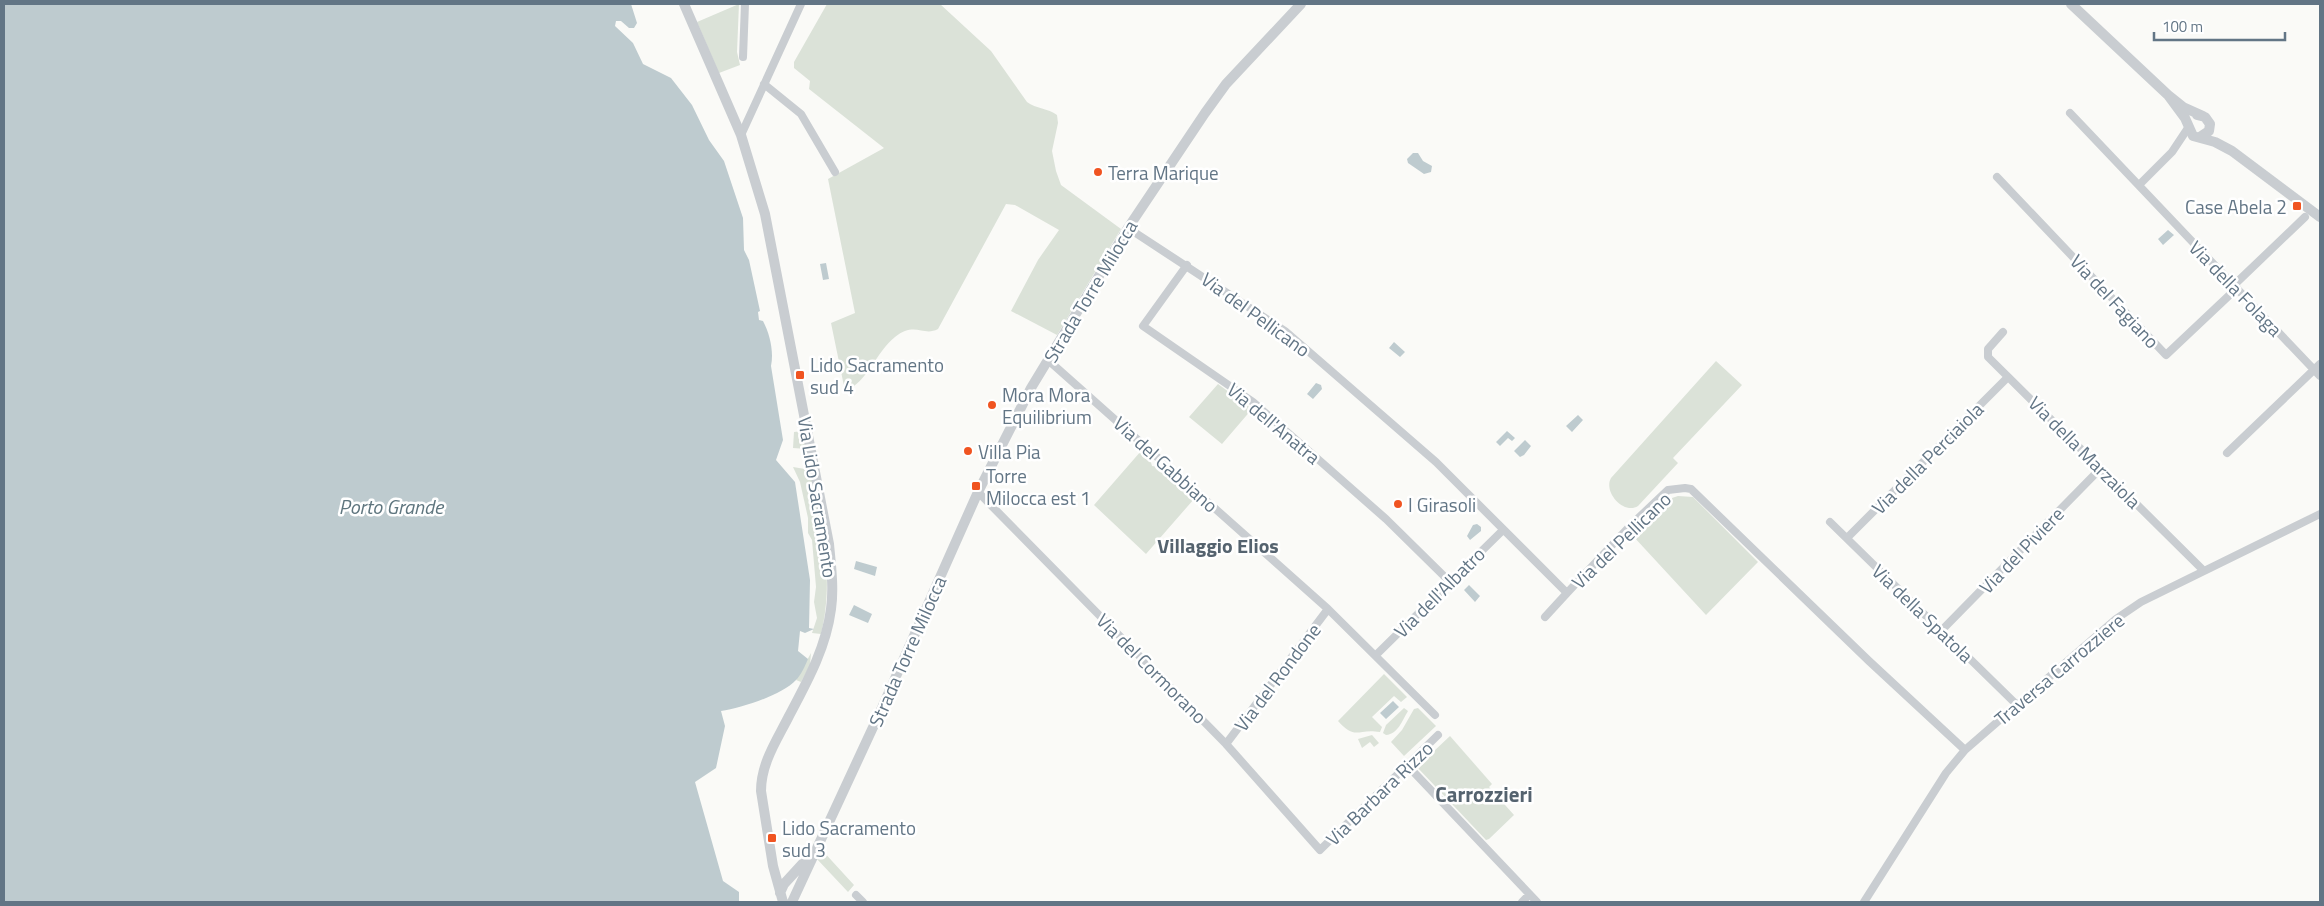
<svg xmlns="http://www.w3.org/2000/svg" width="2324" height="906" font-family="'Titillium Web',sans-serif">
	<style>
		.green { fill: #dbe2d8 }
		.water { fill: #becbcf }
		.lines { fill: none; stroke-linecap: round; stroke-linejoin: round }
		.minor { stroke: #c9cdd1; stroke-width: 8 }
		.tertiary { stroke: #c9cdd1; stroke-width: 10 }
		.poi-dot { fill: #f05421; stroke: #fff; stroke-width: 2 }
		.labels { text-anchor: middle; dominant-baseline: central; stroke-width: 5; stroke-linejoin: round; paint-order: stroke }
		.poi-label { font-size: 19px; fill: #627585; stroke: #fff; text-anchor: start }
		.street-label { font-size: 19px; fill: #627585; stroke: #fff }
		.water-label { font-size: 20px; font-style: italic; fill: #5e757e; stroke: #fff }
		.neighbourhood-label { font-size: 20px; font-weight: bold; fill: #55636f; stroke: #fff }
		.quarter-label { font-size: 21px; font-weight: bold; fill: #55636f; stroke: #fff }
	</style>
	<rect width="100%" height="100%" fill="#fafaf7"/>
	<path class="green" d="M739 4 737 52 740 65 719 73 697 22Z
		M827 4H940L991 51 1027 102C1036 109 1048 108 1057 115L1058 123 1052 151 1056 171 1061 185 1121 229 1057 335 1011 311 1038 260 1059 230 1015 205 1006 204 938 329C923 337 915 321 895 337 876 352 868 382 845 391L831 323 855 313 828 179 884 148 809 89 810 81 794 68V62Z
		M1716 361 1742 385 1673 458 1678 463 1638 506C1624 515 1603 492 1611 478Z
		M1218 384 1252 409 1222 444 1189 417Z
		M803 431 807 449 793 448 794 432Z
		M1141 451 1150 459 1152 466 1159 467 1178 484V487L1181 491 1185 490 1194 499 1146 554 1094 505Z
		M793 467 811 470C821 527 835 576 821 634L812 633 817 618 814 602 816 587 812 540 808 533V518L800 482Z
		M1678 496 1693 497 1758 562 1706 615 1633 536 1669 499Z
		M811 653 810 665 801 682 796 680Z
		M1384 674 1407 697 1401 702 1394 696 1372 717 1382 727 1380 732C1357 728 1356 741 1338 721Z
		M1404 708 1408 711C1402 721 1398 734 1386 735L1383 733 1386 725Z
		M1418 708 1436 726 1404 756 1391 742 1402 730 1414 709Z
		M1372 735 1379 743 1374 747 1370 742 1362 748 1358 739Z
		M1450 736 1492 784 1489 787 1514 815 1489 839 1486 840 1417 767Z
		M821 849 854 885 848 892 816 858Z"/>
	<path class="water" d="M4 4H631L637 23 634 28H629L621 21H616L615 26 633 43 643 64 671 78 692 105 709 140 724 161 743 218 744 250 749 260 760 311 758 312 759 320 763 321C770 334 774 352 771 366L783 440 776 460 795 482 810 580 809 628 814 629 805 633 800 631 798 651 808 659C805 666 801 675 796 680 782 695 742 708 721 711L725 726 716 768 695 782 723 881 739 892V902H4Z
		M1413 153H1418L1423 161 1432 166 1431 172 1424 174 1408 163 1407 159Z
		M2168 230 2174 235 2163 245 2158 239Z
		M826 263 829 279 823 280 820 264Z
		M1394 342 1405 352 1400 357 1389 348Z
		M1316 383 1321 385 1322 389 1313 399 1307 394Z
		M1578 415 1583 420 1572 432 1566 426Z
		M1507 431 1515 438 1512 441 1508 438 1500 446 1496 442Z
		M1525 440 1531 446 1524 455 1520 457 1514 451Z
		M1477 524 1481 527V531L1470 540 1467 536 1473 525Z
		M856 561 877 567 875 576 854 569Z
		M1469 585 1480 596 1475 602 1464 590Z
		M854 605 872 614 868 623 849 615Z
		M1393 701 1399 707 1386 719 1380 713Z"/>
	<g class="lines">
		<path class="minor" d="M743 57 745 4
			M764 84 801 114 835 172
			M2070 113 2320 376
			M741 135 801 4
			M1997 177 2166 355 2237 288
			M2139 185 2172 152 2188 128
			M1128 228 1285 331 1436 462 1567 593 1631 525 1668 490 1685 488 1691 489 1869 661 1965 750
			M1187 265 1143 326 1253 402 1386 519 1450 582
			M2234 285 2305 217
			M2003 332 1988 349V357L2203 570
			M1048 360 1328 609 1435 715
			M2227 453 2320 364
			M978 492 1226 744 1320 850 1438 735
			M1830 522 2017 705
			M1847 538 2008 377
			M1545 617 1567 593
			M1941 631 2101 468
			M1376 655 1503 530
			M1226 744 1328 609
			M1407 765 1537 902
			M856 895 863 902
			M1522 902 1529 895
			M1864 902 1946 773 1965 750 2116 619 2141 602 2320 514"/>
		<path class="tertiary" d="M684 4 741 135 765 214 829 544C831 566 834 588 831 609 826 648 807 682 789 716 777 740 761 763 761 791L773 866 783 902
			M2071 4 2168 95 2183 107 2203 116
			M2168 95 2185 118 2193 136 2215 142 2232 151 2320 217
			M2197 115 2205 117 2210 124 2209 131 2200 137
			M780 893 784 884 806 860
			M792 902 881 710 978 492 1031 388 1128 228 1205 113 1226 84 1301 4"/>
	</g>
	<g class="poi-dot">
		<circle cx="1098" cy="172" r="5"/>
		<rect x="2292" y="201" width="10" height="10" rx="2.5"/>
		<rect x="795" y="370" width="10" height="10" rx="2.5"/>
		<circle cx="992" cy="405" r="5"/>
		<circle cx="968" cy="451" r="5"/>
		<rect x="971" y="481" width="10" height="10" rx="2.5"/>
		<circle cx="1398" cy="504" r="5"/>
		<rect x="767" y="833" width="10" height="10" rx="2.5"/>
	</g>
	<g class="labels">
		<g class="poi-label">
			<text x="1108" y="172">Terra Marique</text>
			<text x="2287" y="206" text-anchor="end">Case Abela 2</text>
			<text x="810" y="364">Lido Sacramento<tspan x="810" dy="22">sud 4</tspan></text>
			<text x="1002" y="394">Mora Mora<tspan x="1002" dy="22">Equilibrium</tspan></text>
			<text x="978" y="451">Villa Pia</text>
			<text x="986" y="475">Torre<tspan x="986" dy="22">Milocca est 1</tspan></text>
			<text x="1408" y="504">I Girasoli</text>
			<text x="782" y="827">Lido Sacramento<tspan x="782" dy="22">sud 3</tspan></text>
		</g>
		<g class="street-label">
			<text transform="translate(2236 288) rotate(46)">Via della Folaga</text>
			<text transform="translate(1090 291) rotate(-59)">Strada Torre Milocca</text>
			<text transform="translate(2115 301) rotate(47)">Via del Fagiano</text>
			<text transform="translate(1256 314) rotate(36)">Via del Pellicano</text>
			<text transform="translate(1274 423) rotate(40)">Via dell'Anatra</text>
			<text transform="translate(2085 452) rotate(45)">Via della Marzaiola</text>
			<text transform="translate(1927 458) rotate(-45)">Via della Perciaiola</text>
			<text transform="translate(1166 464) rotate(42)">Via del Gabbiano</text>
			<text transform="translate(818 497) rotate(81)">Via Lido Sacramento</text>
			<text transform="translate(1621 540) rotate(-44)">Via del Pellicano</text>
			<text transform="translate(2021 550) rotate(-46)">Via del Piviere</text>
			<text transform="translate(1439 592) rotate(-45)">Via dell'Albatro</text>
			<text transform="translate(1923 613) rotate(44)">Via della Spatola</text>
			<text transform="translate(907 651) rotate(-66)">Strada Torre Milocca</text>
			<text transform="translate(1152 668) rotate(45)">Via del Cormorano</text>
			<text transform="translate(2059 669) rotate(-40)">Traversa Carrozziere</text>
			<text transform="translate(1277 677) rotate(-53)">Via del Rondone</text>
			<text transform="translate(1379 793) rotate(-44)">Via Barbara Rizzo</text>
		</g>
		<g class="water-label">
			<text x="391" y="506">Porto Grande</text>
		</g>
		<g class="neighbourhood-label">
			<text x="1218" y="545">Villaggio Elios</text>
		</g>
		<g class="quarter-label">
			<text x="1484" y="794">Carrozzieri</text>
		</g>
	</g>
	<rect width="2324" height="906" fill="none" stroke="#627585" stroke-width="10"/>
	<path d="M2154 32v8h131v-8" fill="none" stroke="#627585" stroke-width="2.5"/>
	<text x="2162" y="32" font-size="15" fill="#627585" stroke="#ffffff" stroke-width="4" paint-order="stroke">100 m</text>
</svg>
